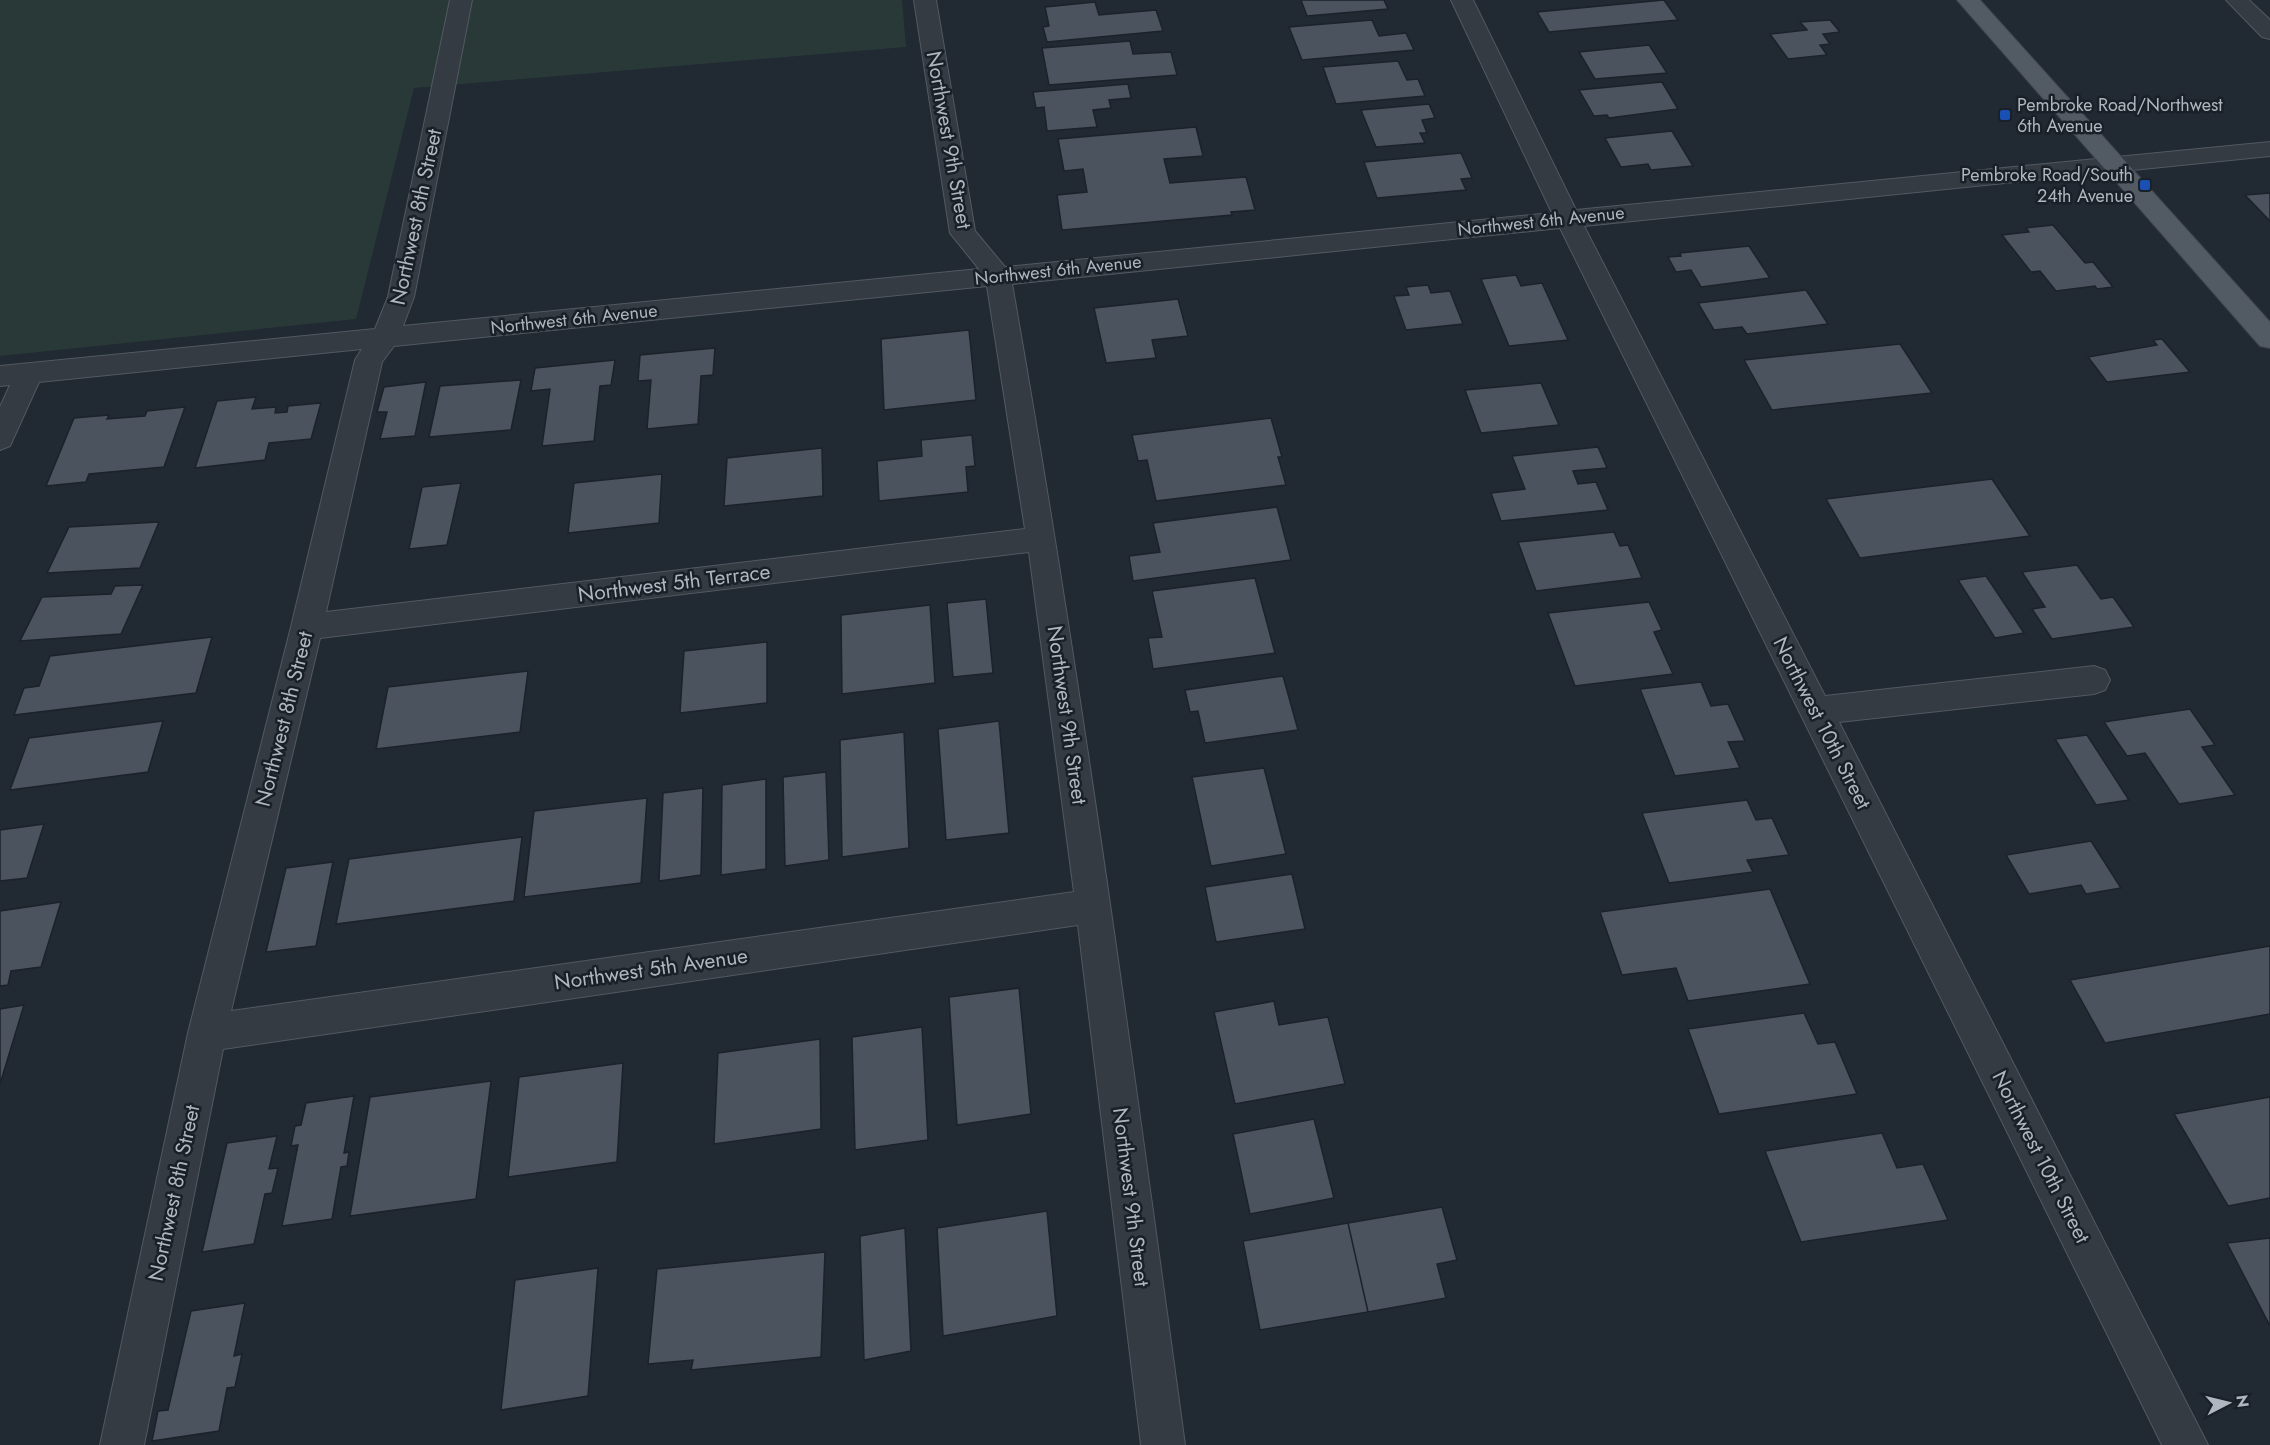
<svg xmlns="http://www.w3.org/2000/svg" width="2270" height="1445" font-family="Jost,sans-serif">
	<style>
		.green { fill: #293938 }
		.building { fill: #4a535e; stroke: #1c222a; stroke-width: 1.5 }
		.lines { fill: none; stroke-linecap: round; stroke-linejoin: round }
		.minor-casing { stroke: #525961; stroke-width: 2 }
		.major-casing { stroke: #3e444d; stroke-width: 2 }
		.minor { fill: #343b43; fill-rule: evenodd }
		.major { fill: #525a63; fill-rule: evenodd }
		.transit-dot { fill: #1a4fb4; stroke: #1a2028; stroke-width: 2 }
		.labels { text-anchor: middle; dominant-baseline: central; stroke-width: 5; stroke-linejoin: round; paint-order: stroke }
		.far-poi-label { font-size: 18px; fill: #aeb6c0; stroke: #1a2028; text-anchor: start }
		.far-street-label { font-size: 18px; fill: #aeb6c0; stroke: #1a2028 }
		.street-label { font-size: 21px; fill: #aeb6c0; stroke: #1a2028 }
	</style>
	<rect width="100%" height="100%" fill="#212932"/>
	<path class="green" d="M0 0H902L906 47 414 88 356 319 0 356Z"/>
	<path class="building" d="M1301 0H1384L1388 9 1307 16Z
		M1664 0 1678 20 1549 32 1537 12Z
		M1095 2 1099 15 1156 10 1163 31 1047 42 1043 27 1049 26 1045 7Z
		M1372 20 1379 36 1406 33 1414 50 1302 60 1289 27Z
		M1830 20 1840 32 1823 34 1830 44 1820 45 1827 55 1788 59 1770 34 1807 30 1800 22Z
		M1130 41 1133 54 1171 52 1177 75 1049 85 1042 48Z
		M1649 45 1667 73 1595 79 1579 52Z
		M1398 61 1407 80 1418 79 1425 96 1336 104 1323 67Z
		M1662 82 1678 109 1609 118 1607 115 1594 116 1579 90Z
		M1128 84 1131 98 1109 100 1111 108 1093 110 1097 127 1047 131 1044 107 1036 108 1033 92Z
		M1429 104 1435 118 1422 120 1427 133H1420L1425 143 1376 147 1361 110Z
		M1196 127 1203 156 1164 159 1170 183 1246 177 1255 210 1231 212 1232 215 1062 230 1057 195 1087 192 1083 169 1064 171 1058 139Z
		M1672 131 1693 166 1651 170 1648 164 1621 167 1605 138Z
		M1461 153 1472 178 1461 179 1466 190 1377 198 1364 162Z
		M2270 193V221L2245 195Z
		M2053 225 2085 263 2093 262 2113 287 2097 289 2095 286 2056 291 2040 271 2031 272 2002 235 2029 232 2026 228Z
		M1749 246 1770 278 1701 287 1691 270 1676 272 1668 257 1681 256 1680 253Z
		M1516 275 1521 286 1542 283 1568 340 1509 346 1481 279Z
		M1428 285 1431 293 1450 291 1463 324 1406 330 1394 296 1409 295 1406 287Z
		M1806 290 1828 324 1747 334 1742 327 1714 330 1698 303Z
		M1178 299 1188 336 1152 340 1156 358 1106 363 1094 308Z
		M969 330 976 400 884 410 881 339Z
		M2162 339 2190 372 2107 382 2088 357 2157 345 2153 340Z
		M1900 344 1932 393 1772 410 1744 360Z
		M715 348 713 375 701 376 698 424 647 429 651 380 638 381 640 355Z
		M615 360 611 385 600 386 594 441 542 446 550 389 531 391 535 368Z
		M521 380 511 430 429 437 440 386Z
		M426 382 415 436 380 439 387 412H377L384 387Z
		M1541 383 1559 425 1481 433 1465 390Z
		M256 397 252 409 276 407 275 413 287 412 288 406 321 403 311 439 269 443 265 460 195 468 217 401Z
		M185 407 164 467 89 474 86 482 46 486 74 418 109 415 107 419 145 416 147 411Z
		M1271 418 1282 457H1278L1286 485 1156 501 1147 460 1138 461 1132 435Z
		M972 435 975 466 966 467 968 492 879 501 877 461 922 456 921 440Z
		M1598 447 1607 468 1573 471 1578 484 1596 482 1608 510 1501 521 1491 493 1525 489 1512 456Z
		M822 448 823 496 724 506 727 458Z
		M662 474 659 523 568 533 574 483Z
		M1992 479 2030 536 1860 558 1826 499Z
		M461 483 447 545 409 549 422 487Z
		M1277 507 1291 560 1133 581 1129 556 1160 552 1153 523Z
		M159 522 140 568 47 573 69 527Z
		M1614 532 1620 546 1628 545 1642 578 1536 591 1518 542Z
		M2077 565 2101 599 2113 597 2134 627 2052 639 2032 609 2045 607 2022 572Z
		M1986 576 2024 633 1995 638 1958 580Z
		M1255 578 1275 653 1153 669 1148 638 1162 637 1152 591Z
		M143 585 121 634 20 641 42 597 111 594 115 586Z
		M986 599 993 673 953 677 947 603Z
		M1649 602 1662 630 1654 632 1673 674 1575 686 1548 613Z
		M930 605 935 683 842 694 841 615Z
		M212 637 196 693 14 715 24 688 39 686 50 656Z
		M767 642V703L680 713 684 651Z
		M528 671 520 732 376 749 388 687Z
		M1283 676 1298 730 1205 743 1198 711 1190 712 1185 690Z
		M1701 682 1711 706 1728 704 1745 741 1728 742 1740 768 1675 776 1640 689Z
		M2190 709 2215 745 2202 747 2235 795 2179 804 2145 753 2127 756 2104 722Z
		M163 721 148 772 10 790 29 738Z
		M999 721 1009 833 946 840 938 729Z
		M904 732 909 848 842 857 840 740Z
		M2087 735 2129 800 2096 805 2055 739Z
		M1264 768 1286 854 1211 866 1192 777Z
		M826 772 829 860 785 866 783 777Z
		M766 779V869L721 875 722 785Z
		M703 788 701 875 659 881 663 793Z
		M647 798 641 883 524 897 534 811Z
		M1747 800 1756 820 1772 818 1789 855 1747 860 1753 872 1669 883 1642 813Z
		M44 824 27 878 0 881V830Z
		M522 837 514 901 336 924 349 859Z
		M2091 841 2121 888 2086 894 2081 885 2029 894 2006 855Z
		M333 862 316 946 266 952 286 868Z
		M1292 874 1305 929 1216 942 1205 887Z
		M1770 889 1810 984 1688 1001 1676 968 1622 975 1600 912Z
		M61 902 41 967 11 971 8 985 0 986V911Z
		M2270 946V1014L2105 1043 2070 980Z
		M1019 988 1031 1114 957 1125 949 997Z
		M1274 1001 1279 1025 1328 1017 1345 1084 1235 1104 1214 1012Z
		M24 1005 0 1084V1009Z
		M1804 1013 1818 1044 1835 1042 1857 1094 1719 1114 1688 1029Z
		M922 1027 928 1140 855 1150 852 1037Z
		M820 1039 821 1129 714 1144 718 1053Z
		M623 1063 617 1162 508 1177 519 1077Z
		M491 1081 476 1199 350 1216 370 1097Z
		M354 1096 344 1153 349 1152 347 1166 341 1167 332 1219 282 1226 298 1145 291 1146 295 1126 301 1125 306 1103Z
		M2270 1097V1198L2228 1206 2174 1114Z
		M1314 1119 1334 1198 1250 1214 1233 1134Z
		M1882 1133 1897 1168 1923 1164 1948 1220 1801 1242 1765 1151Z
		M277 1136 269 1169 278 1168 272 1193 265 1194 254 1244 202 1252 227 1143Z
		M1442 1207 1457 1260 1437 1264 1446 1298 1368 1312 1348 1223Z
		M1047 1211 1057 1316 943 1336 937 1228Z
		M1348 1223 1368 1312 1260 1330 1243 1241Z
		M905 1228 911 1351 864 1360 860 1236Z
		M2270 1238V1326L2227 1243Z
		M825 1252 821 1357 691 1370 693 1360 648 1364 657 1269Z
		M598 1268 588 1396 501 1410 515 1280Z
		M245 1303 234 1356 242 1354 235 1387 227 1388 219 1431 152 1441 158 1411 168 1410 191 1311Z"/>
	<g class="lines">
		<g class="minor-casing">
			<path id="minor" d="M450 0H472L414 297 403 326 979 269 950 233 914 0H936L975 231 1005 267 1552 213 1451 0H1473L1576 210 2270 142V156L1584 226 1825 696 2094 666 2105 670 2110 680 2105 690 2094 694 1839 722 2208 1445H2162L1560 228 1012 284C1080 669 1132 1057 1185 1445H1141L1078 925 223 1049 144 1445H100L188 1033 291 627 355 360 362 349 39 382 10 446 0 450V407L10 385 0 386V366L375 329 388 297ZM987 286 1025 529 326 612 382 362 394 346ZM1029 552 1074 892 231 1011 320 638Z
				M2226 0H2249L2270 20V39L2262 37Z"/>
		</g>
		<g class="major-casing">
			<path id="major" d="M1957 0H1980L2270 322V348L2260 346Z"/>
		</g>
		<use href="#minor" class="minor"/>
		<use href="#major" class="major"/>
	</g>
	<g class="transit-dot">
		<rect x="1999" y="109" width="12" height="12" rx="3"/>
		<rect x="2139" y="179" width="12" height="12" rx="3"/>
	</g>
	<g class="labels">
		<g class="far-poi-label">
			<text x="2017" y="105">Pembroke Road/Northwest<tspan x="2017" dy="21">6th Avenue</tspan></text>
			<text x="2133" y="175" text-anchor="end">Pembroke Road/South<tspan x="2133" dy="21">24th Avenue</tspan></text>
		</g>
		<g class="far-street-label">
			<text transform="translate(1541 221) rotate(-6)">Northwest 6th Avenue</text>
			<text transform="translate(1058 270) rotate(-6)">Northwest 6th Avenue</text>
			<text transform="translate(574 319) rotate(-6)">Northwest 6th Avenue</text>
		</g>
		<g class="street-label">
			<text transform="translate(949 140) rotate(80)">Northwest 9th Street</text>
			<text transform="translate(416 217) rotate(-78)">Northwest 8th Street</text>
			<text transform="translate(674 583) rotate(-7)">Northwest 5th Terrace</text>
			<text transform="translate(1067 715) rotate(82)">Northwest 9th Street</text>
			<text transform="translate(284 719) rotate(-76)">Northwest 8th Street</text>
			<text transform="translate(1822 723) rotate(63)">Northwest 10th Street</text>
			<text transform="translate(651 969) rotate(-8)">Northwest 5th Avenue</text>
			<text transform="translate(2041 1157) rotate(63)">Northwest 10th Street</text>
			<text transform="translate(174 1193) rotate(-78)">Northwest 8th Street</text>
			<text transform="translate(1131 1197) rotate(83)">Northwest 9th Street</text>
		</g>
	</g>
	<g transform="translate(2228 1403) rotate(83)" stroke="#1a2028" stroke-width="4.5" paint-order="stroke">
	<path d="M0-4.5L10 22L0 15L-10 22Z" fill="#aeb6c0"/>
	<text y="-9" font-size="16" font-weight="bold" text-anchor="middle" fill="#aeb6c0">N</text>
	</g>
</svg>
